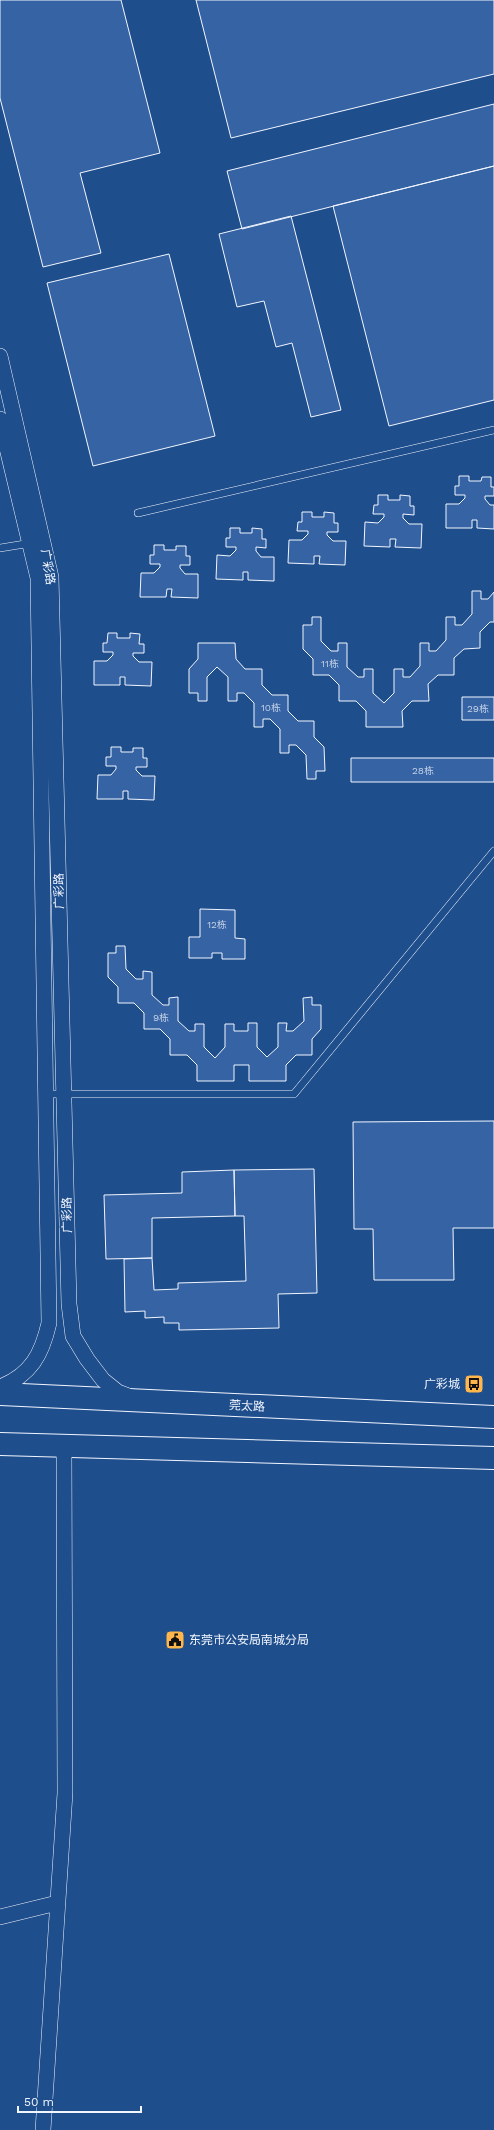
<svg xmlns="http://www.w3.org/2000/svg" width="494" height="2130" font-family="'Work Sans','Noto Sans SC',sans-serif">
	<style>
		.building { fill: #3563a3; stroke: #f2f6ff }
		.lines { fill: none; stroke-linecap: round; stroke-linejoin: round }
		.service-casing { stroke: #f2f6ff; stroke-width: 8 }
		.minor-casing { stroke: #f2f6ff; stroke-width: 16 }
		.primary-casing { stroke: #f2f6ff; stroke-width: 24 }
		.service { stroke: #1f4e8c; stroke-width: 7 }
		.minor { stroke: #1f4e8c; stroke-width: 15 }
		.primary { stroke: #1f4e8c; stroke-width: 22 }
		.labels { text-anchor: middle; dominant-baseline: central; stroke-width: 3; stroke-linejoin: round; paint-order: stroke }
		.number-label { font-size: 10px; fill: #c3d1e8 }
		.street-label { font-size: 12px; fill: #f2f6ff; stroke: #1f4e8c }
		.poi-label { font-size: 12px; fill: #f2f6ff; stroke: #1f4e8c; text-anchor: end }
	</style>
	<rect width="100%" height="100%" fill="#1f4e8c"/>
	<path class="building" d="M0 0H121L160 153 80 173 101 253 43 267 0 98Z
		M196 0H494V74L231 138Z
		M494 104V166L242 229 227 171Z
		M494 166V400L389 426 333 206Z
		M291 216 341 410 311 417 292 343 276 347 264 301 237 307 219 234Z
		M169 254 215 436 93 466 47 283Z
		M459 476H469V481H481L482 477H491V487H494V496H485V499L490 505H494V529L477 528V520H472V528H446V504H459L465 498V495H455V486H459Z
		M378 495H388V500H400V495L410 496V506H414V515L403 514V518L409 524H422L421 548 395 547 396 539H390V547L364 546 365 522 378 523 384 517V514H373L374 505H378Z
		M302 512H312V517H324V512L334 513V523H338V532H327V535L333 541H346L345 565 319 564 320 556H314V564L288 563 289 540H302L308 534V531H297L298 522H302Z
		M230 528H240V533H252V528L262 529V539H266V548L256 547V551L261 557H274V581L248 580V572H243V580L216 579 217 555 230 556 236 550V547H226V538H230Z
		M154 545H164V550H176V546H186V556H190V565H180V568L185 574H198V598L171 597 172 589H167L166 597H140L141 573H154L160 567V564H150V555H154Z
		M472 591H481V599H488L494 592V622H490L480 632V648L464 649 454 658V675H438L428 684 429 701H412L402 711 403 727H366V711L356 701H339V685L329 675H313V659L303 649V625H312V617H321V641L331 651H338V643H347V667L358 677H364V669H373V693L384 703 394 693V669H403V677H410L420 666V643H429V651H436L446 640V617H455V625H462L472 614Z
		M108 633H117V638H130V633L140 634 139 644H144V653H133V656L139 662H152L151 686 125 685V677H120V685H94V661H107L113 655V652H103V643H107Z
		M198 643H235L236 659 245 669H262V685L272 695H288V711L298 721H314V737L324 747 325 771H316V779H307L306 755 296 745H289V753H280V729L270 719H263V727H254V703L244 693H237V701H228V677L217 667 207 677V701H198V693H189V669L198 659Z
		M462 697H494V720H462Z
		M111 747H121V752H133V748H143V758H147V767H136V770L142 776H155L154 800 128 799V791H123V799H97L98 775H111L116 769V766H106V757H111Z
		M351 758H494V782H351Z
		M200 909 235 910V938L245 939V959H222V953H212V958H189V937H200Z
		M116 946H125L126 969 136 979H143V971L152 972V995L163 1005H169V998L178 997V1021L189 1031H195V1024H204V1047L215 1058 225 1047V1024H234V1031H248V1023H257V1047L267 1057 278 1047V1023H287L286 1031H293L304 1021 303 998 312 997V1005H321V1029L312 1039V1055H296L286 1065V1081H249V1065H234V1081H197V1065L187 1055H170V1039L160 1029H144V1013L134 1003H118V987L108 977V953H116Z
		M494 1121V1228H453L454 1280H374L373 1229H354L353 1122Z
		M314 1169 317 1293 278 1294 279 1328 179 1330V1323H164V1317L145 1318V1311L125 1312 124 1259 152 1258 154 1290 178 1289V1283L246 1281 244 1216H235L234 1170Z
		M234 1170 235 1216 152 1218V1258L106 1259 104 1195 182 1193V1172Z"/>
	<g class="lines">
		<g class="service-casing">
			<path id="service" d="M138 513 494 430
				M0 548 31 543
				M45 1094H294L494 851"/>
		</g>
		<g class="minor-casing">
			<path id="minor" d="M0 356 51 577 69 1304 73 1336 87 1359 103 1380 118 1392 131 1397
				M0 419 38 578 49 1323C42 1354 31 1375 0 1387
				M0 1917 57 1903
				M43 2130 65 1793 64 1446"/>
		</g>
		<g class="primary-casing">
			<path id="primary" d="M0 1394 494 1417
				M0 1444 494 1458"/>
		</g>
		<use href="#service" class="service"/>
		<use href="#minor" class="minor"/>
		<use href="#primary" class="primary"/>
	</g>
	<defs>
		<g id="bus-square" transform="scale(1)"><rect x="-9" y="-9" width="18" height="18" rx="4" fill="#ffb74d" stroke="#1f4e8c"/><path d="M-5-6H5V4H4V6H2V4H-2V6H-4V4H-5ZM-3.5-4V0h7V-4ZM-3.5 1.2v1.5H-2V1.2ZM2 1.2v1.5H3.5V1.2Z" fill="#111"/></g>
		<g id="civic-square" transform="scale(1)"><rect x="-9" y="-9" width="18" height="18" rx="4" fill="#ffb74d" stroke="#1f4e8c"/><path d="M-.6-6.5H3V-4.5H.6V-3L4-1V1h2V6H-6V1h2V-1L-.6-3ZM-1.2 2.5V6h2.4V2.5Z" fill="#111"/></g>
	</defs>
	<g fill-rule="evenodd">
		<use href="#bus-square" x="474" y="1384"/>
		<use href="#civic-square" x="175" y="1640"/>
	</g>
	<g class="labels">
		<g class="number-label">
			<text x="330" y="663">11栋</text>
			<text x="271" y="707">10栋</text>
			<text x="478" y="708">29栋</text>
			<text x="423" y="770">28栋</text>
			<text x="217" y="924">12栋</text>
			<text x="161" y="1017">9栋</text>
		</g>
		<g class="street-label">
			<text transform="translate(48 567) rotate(81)">广彩路</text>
			<text transform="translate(59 891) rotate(-91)">广彩路</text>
			<text transform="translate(67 1215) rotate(-91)">广彩路</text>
			<text transform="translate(247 1406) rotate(3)">莞太路</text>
		</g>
		<g class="poi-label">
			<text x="460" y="1384">广彩城</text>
			<text x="189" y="1640" text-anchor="start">东莞市公安局南城分局</text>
		</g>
	</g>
	<path d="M18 2106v6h123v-6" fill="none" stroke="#f2f6ff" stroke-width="2"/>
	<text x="24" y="2106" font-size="12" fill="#f2f6ff" stroke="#1f4e8c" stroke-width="3" paint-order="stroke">50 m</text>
</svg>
